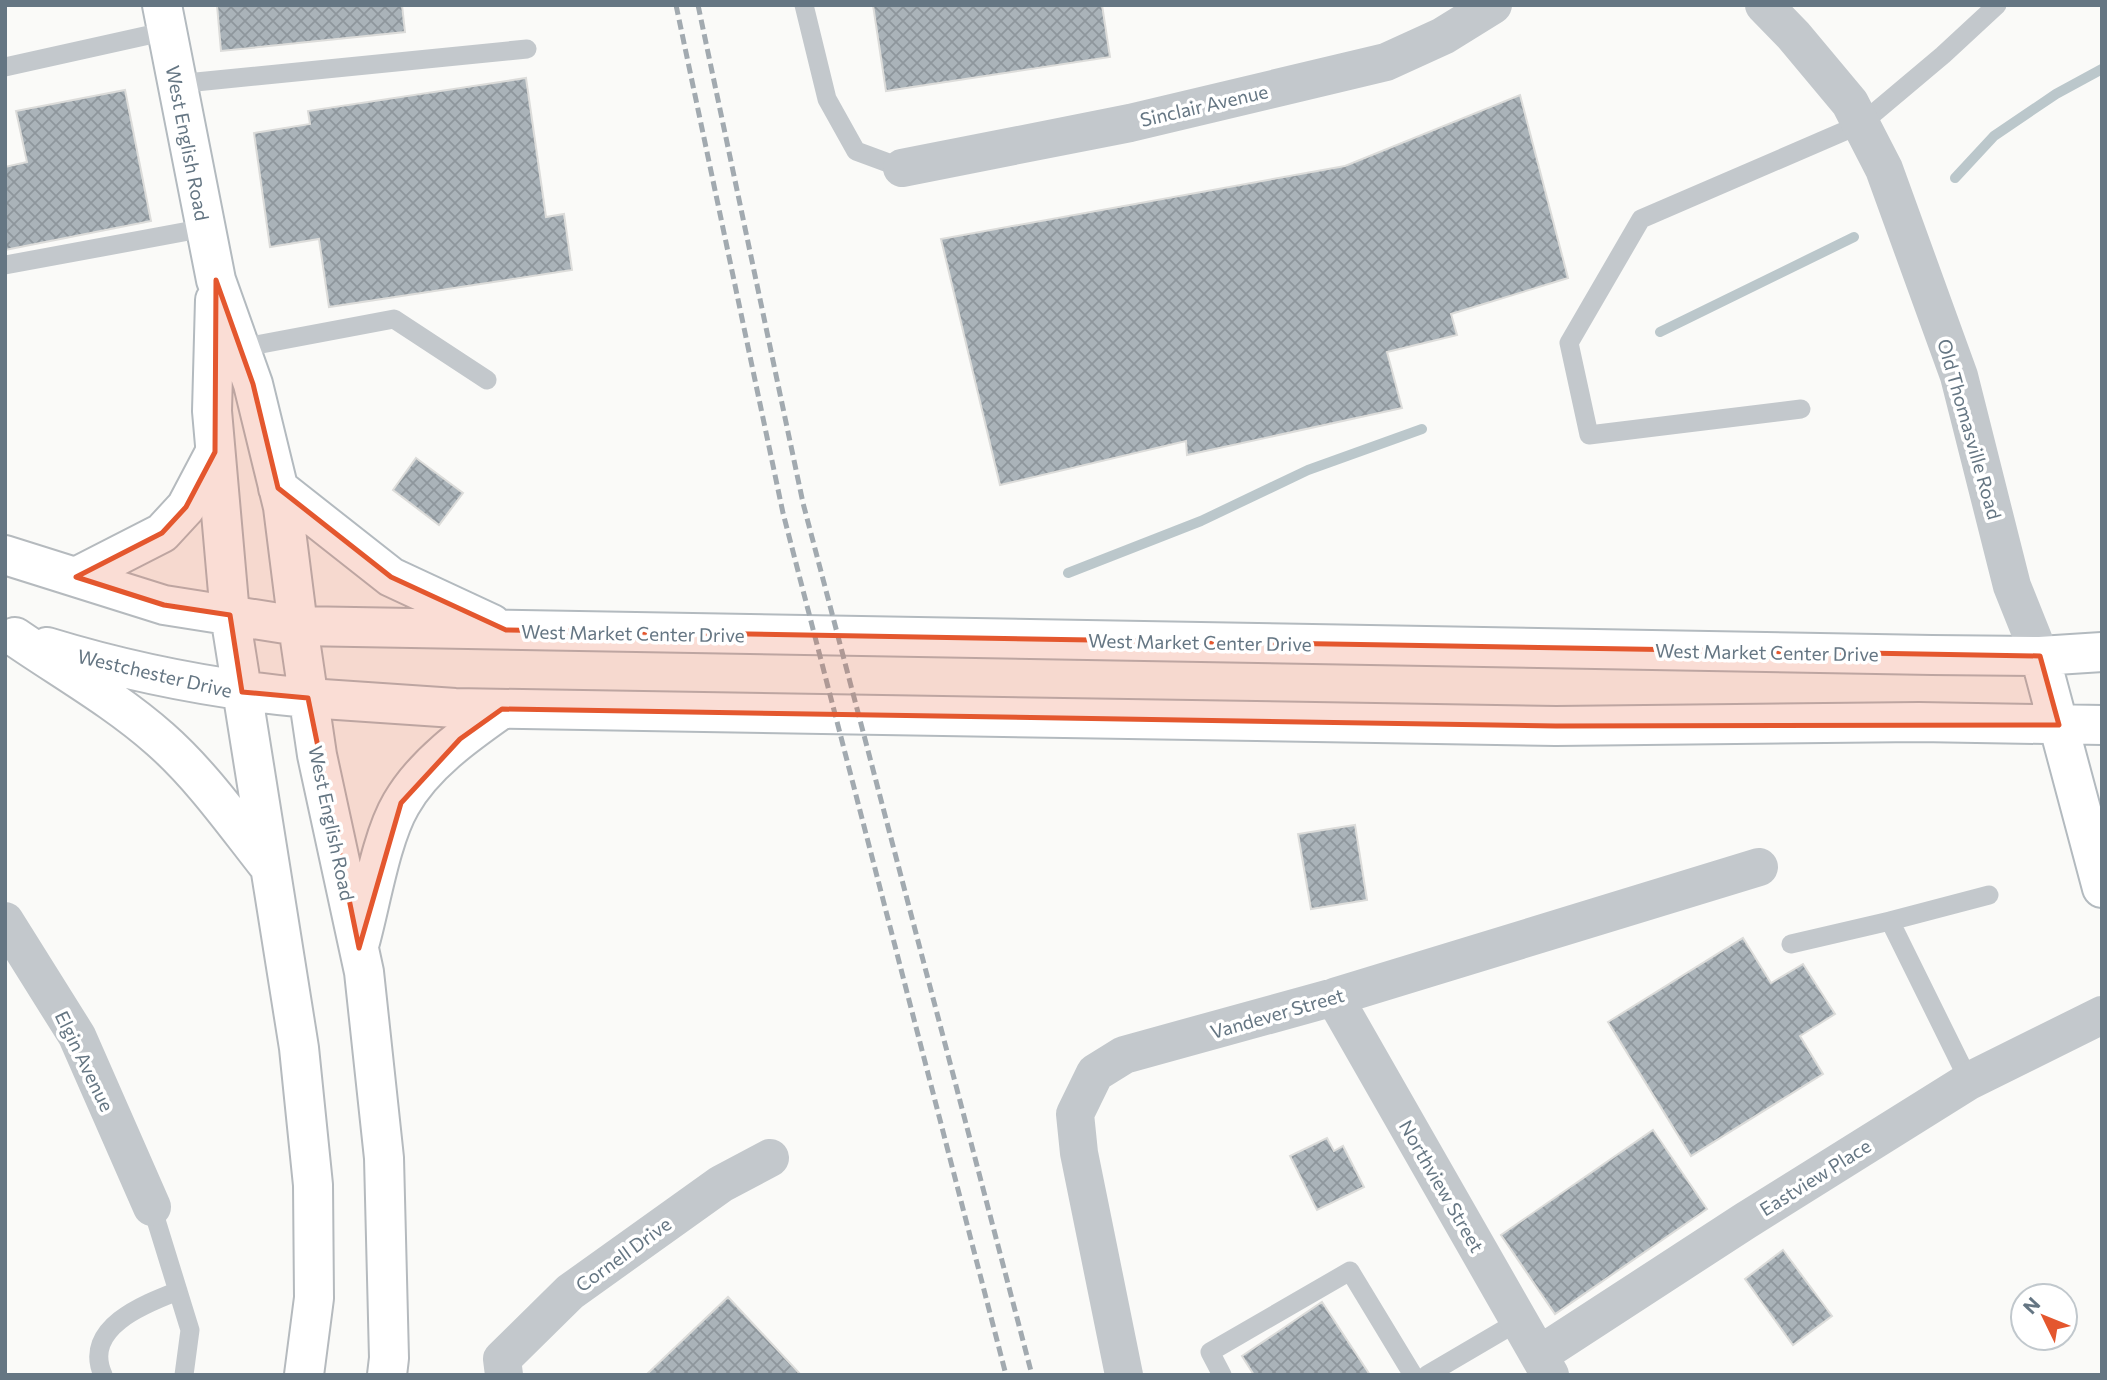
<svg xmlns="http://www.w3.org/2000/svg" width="2107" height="1380" font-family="Commissioner,sans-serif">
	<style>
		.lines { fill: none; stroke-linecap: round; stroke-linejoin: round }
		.stream { stroke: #bbc7cb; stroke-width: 10 }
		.building { fill: url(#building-cross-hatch); stroke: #dcdcda; stroke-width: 2 }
		.secondary-casing { stroke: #b3babf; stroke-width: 42 }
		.primary-casing { stroke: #b5babe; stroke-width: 42 }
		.lane { stroke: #c3c8cc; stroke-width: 19 }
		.street { stroke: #c3c8cc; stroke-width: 38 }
		.secondary { stroke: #fff; stroke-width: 38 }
		.primary { stroke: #fff; stroke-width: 38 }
		.rail { stroke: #a2aab0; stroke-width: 5; stroke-dasharray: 10 5; stroke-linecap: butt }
		.marked { fill: #e4572e; fill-opacity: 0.2; stroke: #e4572e; stroke-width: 5; stroke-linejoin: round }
		.labels { text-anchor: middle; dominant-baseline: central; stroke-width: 7; stroke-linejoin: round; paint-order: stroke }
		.street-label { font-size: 19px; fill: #657683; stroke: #fff }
	</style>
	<defs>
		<pattern id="building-cross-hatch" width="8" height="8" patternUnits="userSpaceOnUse" patternTransform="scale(1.75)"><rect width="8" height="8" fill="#aab3b9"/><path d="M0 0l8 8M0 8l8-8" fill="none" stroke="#8e969c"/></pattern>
	</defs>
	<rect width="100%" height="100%" fill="#fafaf8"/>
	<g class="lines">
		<path class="stream" d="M1955 178 1994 136 2056 94 2102 69
			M1660 332 1854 237
			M1068 573 1201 521 1308 470 1422 429"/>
	</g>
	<path class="building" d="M217 5H402L405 32 221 51Z
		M873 5H1102L1110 57 886 91Z
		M526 78 546 217 564 214 572 270 329 307 319 239 270 247 254 133 310 124 308 111Z
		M125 90 151 221 5 250V167L27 162 16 111Z
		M1520 95 1568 278 1451 314 1457 335 1387 352 1402 408 1187 455 1186 441 1000 485 941 239 1345 166Z
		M416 458 463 493 439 525 393 490Z
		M1355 825 1367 900 1311 909 1298 834Z
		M1743 938 1771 983 1803 964 1835 1014 1800 1036 1823 1074 1691 1156 1608 1022Z
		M1653 1130 1707 1209 1555 1314 1501 1235Z
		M1327 1138 1334 1151 1343 1146 1364 1187 1317 1210 1290 1156Z
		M1783 1250 1832 1316 1793 1345 1745 1279Z
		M728 1297 801 1375H646Z
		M1322 1302 1370 1375H1254L1242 1356Z"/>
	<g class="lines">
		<g class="secondary-casing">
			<path id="secondary" d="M162 5 216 280 253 384 283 507 298 626 1932 655 2040 656 2102 652
				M215 300 212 411 230 615
				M278 488 391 577 492 624
				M2040 656 2102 888
				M308 698 455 708 1556 726 1919 722 2102 725"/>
		</g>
		<g class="primary-casing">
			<path id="primary" d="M5 555 164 605 298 626 317 755 364 972 384 1158 389 1358 387 1375
				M76 577 162 533 186 507 215 452
				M230 615 299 1048 313 1185 314 1298 304 1375
				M15 637C63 670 116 700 160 739 201 775 234 822 268 865
				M47 647C132 673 220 690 308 698
				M360 942C371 902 381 838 401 804 424 764 465 735 502 709"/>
		</g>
		<path class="lane" d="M804 5 827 99 856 151 902 168
			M5 67 167 31
			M176 84 527 49
			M5 265 205 228
			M240 348 394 319 487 380
			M1801 409 1589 435 1569 343 1641 219 1861 124 1943 55 1997 5
			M1890 921 1989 895
			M1791 944 1890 921 1969 1081
			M152 1207 190 1330 184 1375
			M103 1375C82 1328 144 1304 178 1291
			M1222 1375 1210 1352 1350 1271 1413 1375
			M1427 1375 1519 1321"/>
		<path class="street" d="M1764 5 1794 36 1850 103 1884 169 1959 376 2012 586 2040 656
			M902 168 1130 123 1386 62 1443 36 1493 5
			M5 921 77 1036 152 1207
			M1334 997 1550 1375
			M1539 1355 1745 1221 1969 1081 2102 1015
			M504 1375 502 1359 570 1292 721 1184 770 1158
			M1124 1375 1079 1153 1075 1114 1095 1073 1124 1055 1334 997 1759 867"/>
		<use href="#secondary" class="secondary"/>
		<use href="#primary" class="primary"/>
		<path class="rail" d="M676 5 783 513 1006 1375
			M698 5 803 503 1032 1375"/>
	</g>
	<path class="marked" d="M216 280 253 384 278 488 391 577 506 630 2040 656 2059 725 1556 726 502 709 460 739 401 803 359 948 308 698 242 692 230 615 164 605 76 577 162 533 186 507 215 452Z"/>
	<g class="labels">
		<g class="street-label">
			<text transform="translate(1204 105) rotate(-13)">Sinclair Avenue</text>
			<text transform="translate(188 143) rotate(79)">West English Road</text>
			<text transform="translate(1970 429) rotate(74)">Old Thomasville Road</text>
			<text transform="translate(633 633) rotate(1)">West Market Center Drive</text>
			<text transform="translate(1200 642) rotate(1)">West Market Center Drive</text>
			<text transform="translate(1767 652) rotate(1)">West Market Center Drive</text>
			<text transform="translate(155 673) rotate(13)">Westchester Drive</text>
			<text transform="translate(332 823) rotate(78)">West English Road</text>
			<text transform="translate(1277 1013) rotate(-16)">Vandever Street</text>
			<text transform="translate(85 1061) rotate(64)">Elgin Avenue</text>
			<text transform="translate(1815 1177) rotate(-32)">Eastview Place</text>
			<text transform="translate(1442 1186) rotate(60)">Northview Street</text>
			<text transform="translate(623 1254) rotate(-36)">Cornell Drive</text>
		</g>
	</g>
	<rect width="2107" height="1380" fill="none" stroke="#657683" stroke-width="14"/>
	<g transform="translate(2044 1317) rotate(313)"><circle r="33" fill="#ffffff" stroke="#c1c8cd" stroke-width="2"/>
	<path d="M0-5L12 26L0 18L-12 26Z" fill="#e4572e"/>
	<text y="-10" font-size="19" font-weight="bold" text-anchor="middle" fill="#657683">N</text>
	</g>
</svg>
